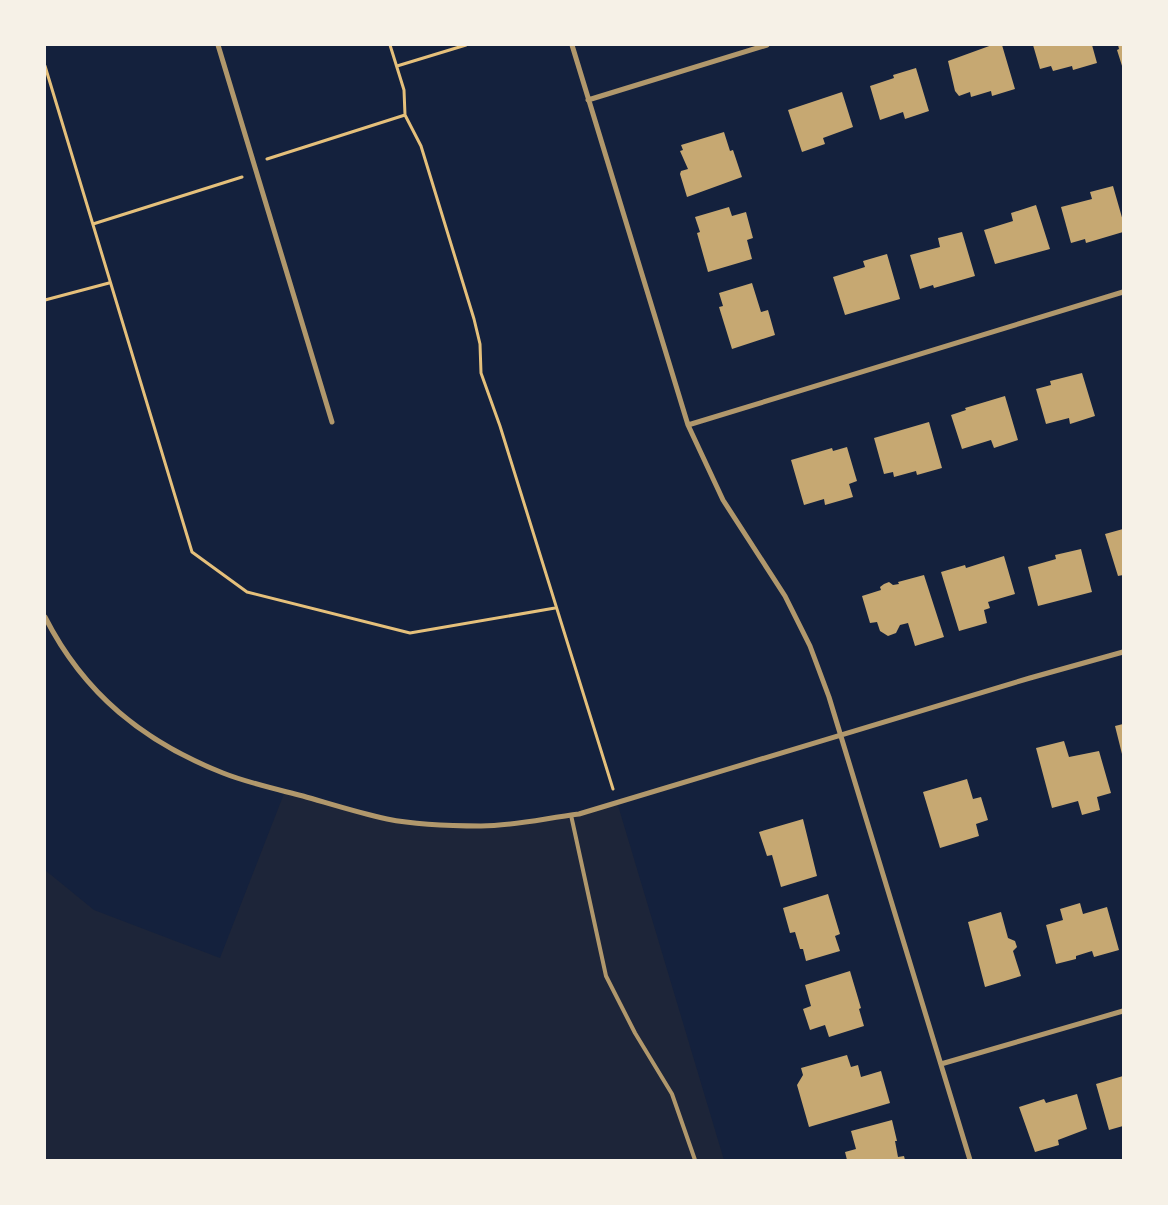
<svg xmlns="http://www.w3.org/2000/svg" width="1168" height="1205" font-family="'PT Sans Narrow',sans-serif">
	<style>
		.green { fill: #1d2539 }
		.building { fill: #c6a872 }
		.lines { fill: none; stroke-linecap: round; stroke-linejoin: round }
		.path { stroke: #e5c07b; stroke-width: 3 }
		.service { stroke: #b1986c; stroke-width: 4 }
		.minor { stroke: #b1986c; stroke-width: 5 }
	</style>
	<rect width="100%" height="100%" fill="#14213d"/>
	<path class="green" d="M285 791C319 800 354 813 388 819 466 832 541 823 617 802L724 1160H45V870L94 910 220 958Z"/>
	<path class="building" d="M992 45H1002L1015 89 992 96 991 91 971 97 970 92 959 96 955 91 948 61Z
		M1033 45H1092L1097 63 1073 70 1072 66 1053 71 1051 66 1040 69Z
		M1118 45H1123V69L1117 50 1119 49Z
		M916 68 929 111 905 119 903 112 880 120 870 86 894 78 893 75Z
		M842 92 853 127 823 138 825 144 802 152 788 110Z
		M724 132 730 151 733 150 742 177 687 197 680 174 681 171 688 169 680 151 683 150 681 145Z
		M1113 186 1123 221V232L1086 243 1085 239 1071 243 1061 207 1092 199 1090 192Z
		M1036 205 1050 249 995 264 984 230 1013 221 1011 213Z
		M729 207 732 216 746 212 753 238 747 240 752 259 708 272 697 233 700 232 695 217Z
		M962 232 975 276 934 288 933 285 920 289 910 255 940 247 938 238Z
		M887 254 900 299 845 315 833 277 865 267 863 261Z
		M752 283 761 312 768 310 775 335 732 349 719 307 723 306 719 293Z
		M1082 373 1095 416 1070 424 1069 418 1046 424 1036 389 1051 385 1050 381Z
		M1005 396 1018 440 994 448 991 440 962 449 951 415 966 410 965 408Z
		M929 422 942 468 917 475 916 471 894 477 893 472 884 474 874 438Z
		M847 447 857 481 849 484 853 497 825 505 824 499 804 505 791 460 832 448 833 451Z
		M1123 529V575L1118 576 1105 534Z
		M1081 549 1092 592 1038 606 1028 567 1056 559 1055 555Z
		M1004 556 1015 594 988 602 990 608 984 610 987 623 959 631 941 572 965 565 966 568Z
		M924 575 944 637 915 646 908 623 900 625 896 633 888 636 880 631 877 622 870 623 862 596 881 590 880 587 884 584 889 582 893 585 899 584 898 582Z
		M1123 724V754H1122L1115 726Z
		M1064 741 1069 757 1099 751 1111 793 1097 797 1100 810 1082 815 1078 801 1052 808 1036 748Z
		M967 779 973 799 981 797 988 820 976 824 979 836 940 848 923 792Z
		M803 819 817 876 781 887 772 855 767 856 759 832Z
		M828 894 840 934 835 936 840 951 806 961 803 949H800L795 932 790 933 783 908Z
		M1080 903 1083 914 1107 907 1119 950 1094 957 1092 951 1076 956V959L1056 964 1046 925 1063 920 1060 909Z
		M1001 912 1008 938 1015 941 1017 947 1013 951 1021 976 985 987 968 922Z
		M850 971 861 1008 859 1009 864 1026 829 1037 825 1025 810 1030 803 1009 811 1006 805 985Z
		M847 1055 851 1067 858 1065 861 1077 881 1071 890 1103 809 1127 797 1085 803 1075 801 1068Z
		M1123 1076V1126L1109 1130 1096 1084Z
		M1077 1094 1087 1129 1058 1140 1059 1145 1035 1152 1019 1107 1044 1099 1046 1103Z
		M892 1120 897 1141H895L898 1157 904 1156 905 1160H847L845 1152 856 1149 851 1131Z"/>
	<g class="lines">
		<path class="path" d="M390 45 404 90 405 115 421 146 474 319 480 344 481 373 500 426 613 789
			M45 66 192 552 247 592 410 633 555 608
			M397 66 466 45
			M267 159 405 115
			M93 224 242 177
			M45 300 109 283"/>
		<path class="service" d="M571 815 606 976 635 1033 672 1094 695 1160"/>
		<path class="minor" d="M218 45 332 422
			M572 45 688 425 723 500 785 596 810 646 829 697 970 1160
			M588 100 767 45
			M688 425 1123 292
			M45 617C84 694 144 742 223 773 248 783 276 789 303 796 331 804 359 813 387 819 417 825 450 826 481 826 514 826 546 818 579 814L1030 678 1123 652
			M941 1064 1123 1011"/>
	</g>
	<rect width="1168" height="1205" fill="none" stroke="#f6f1e7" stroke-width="92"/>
</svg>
